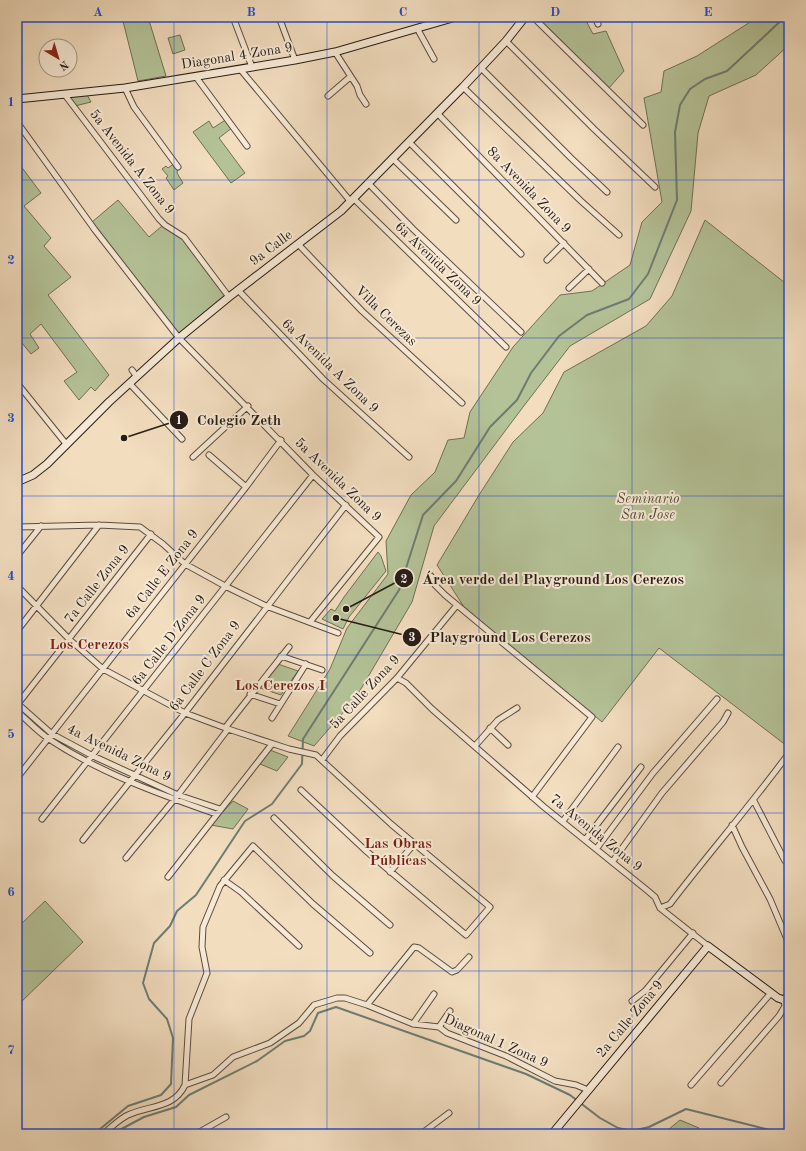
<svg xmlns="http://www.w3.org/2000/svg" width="806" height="1151" font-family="'Old Standard TT',serif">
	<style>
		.green { fill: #b4c297; stroke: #6e6f56 }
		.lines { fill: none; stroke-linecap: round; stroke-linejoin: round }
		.stream { stroke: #6d7c73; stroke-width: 2 }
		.street-casing { stroke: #5a4c40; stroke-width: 7 }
		.secondary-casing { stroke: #271c16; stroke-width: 9 }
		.street { stroke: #f7e9d5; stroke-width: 5 }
		.secondary { stroke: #f7e9d5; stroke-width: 7 }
		.grid { fill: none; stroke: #1d4ed8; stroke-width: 1; stroke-opacity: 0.55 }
		.labels { text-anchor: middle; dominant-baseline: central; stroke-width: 4; stroke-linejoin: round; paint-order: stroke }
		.street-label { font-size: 14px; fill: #271c16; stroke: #f7e9d5 }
		.park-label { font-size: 14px; font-style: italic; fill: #514e3d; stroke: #f7e9d5 }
		.neighbourhood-label { font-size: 15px; font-weight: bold; fill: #7a1f14; stroke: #f7e9d5 }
		.leader { fill: none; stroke: #271c16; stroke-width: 1.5 }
		.callout-dot { fill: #271c16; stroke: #f7e9d5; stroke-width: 1.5 }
		.mark-label { font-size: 12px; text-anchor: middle; font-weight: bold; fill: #fff }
		.callout-label { font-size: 15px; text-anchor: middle; font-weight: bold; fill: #271c16; stroke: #f7e9d5; stroke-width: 4; stroke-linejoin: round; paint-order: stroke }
		.neatline { fill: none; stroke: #1d4ed8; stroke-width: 1.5 }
		.grid-label { font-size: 13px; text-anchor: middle; font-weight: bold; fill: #1d4ed8 }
	</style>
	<rect width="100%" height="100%" fill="#f2ddbf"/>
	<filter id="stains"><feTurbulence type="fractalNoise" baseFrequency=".005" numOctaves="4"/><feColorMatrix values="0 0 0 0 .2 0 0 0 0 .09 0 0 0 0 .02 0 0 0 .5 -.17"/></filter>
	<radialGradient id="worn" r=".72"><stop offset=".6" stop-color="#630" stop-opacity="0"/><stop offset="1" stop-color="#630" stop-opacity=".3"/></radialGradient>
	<path class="green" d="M122 17H148L166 76 138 81Z
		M537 17H584L593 34 606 31 624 71 609 88Z
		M758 17H789V45L756 75 709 96 698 133 691 211 650 299 570 346 523 407 434 526 412 602 355 699 314 746 288 736 330 669 347 628 388 574 386 541 411 495 435 472 448 440 464 438 470 412 513 347 560 295 592 291 630 265 642 222 662 202 644 98 661 92 664 71 697 56Z
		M180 35 185 50 173 54 168 38Z
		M86 93 91 102 75 106 67 95Z
		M227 119 233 127 219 138 245 173 231 183 193 132 209 121 213 128Z
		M17 161 41 193 24 206 51 238 44 246 71 277 48 295 109 375 95 391 91 387 79 400 64 381 77 372 41 324 30 334 39 348 31 354 17 337Z
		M175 163 178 167 177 173 183 183 174 190 166 178 168 176 162 169 166 166 168 168Z
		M118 200 149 237 162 226 182 237 225 296 179 335 92 222Z
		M705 220 789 286V745L787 746 659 648 602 722 464 607 437 565 479 495 513 442 543 413 564 372 646 326 672 296Z
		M378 552 381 556 386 571 349 617 343 629 322 619 331 609 335 611 344 597Z
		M278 664 298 671 281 695 260 688Z
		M270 750 288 757 277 771 260 764Z
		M233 801 248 809 233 829 211 825Z
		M45 901 83 942 17 1006V928Z
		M680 1120 699 1128 691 1134H663Z"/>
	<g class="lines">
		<path class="stream" d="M94 1134 128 1106 161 1095 171 1084 173 1038 167 1019 149 999 143 983 154 943 170 926 177 911 196 895 245 821 272 804 302 764 303 739 399 590 423 515 456 481 490 427 517 400 531 373 559 336 587 315 629 299 648 274 677 200 675 132 680 105 690 89 705 79 727 71 785 17
			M112 1134 144 1117 176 1107 189 1095 257 1061 285 1041 304 1036 310 1031 318 1013 336 1007 526 1074 570 1095 600 1118 618 1128 632 1131 649 1127 686 1109 782 1133 789 1123"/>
		<g class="street-casing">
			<path id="street" d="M233 17 252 67
				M279 17 295 60
				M533 17 643 125
				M595 17 598 24
				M417 28 434 59
				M506 41 594 129 655 187
				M335 52 357 86 360 95 366 104
				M481 68 571 158 607 192
				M240 69 351 202
				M196 77 247 146
				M463 87 581 201 619 235
				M125 88 134 107 178 167
				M65 95 159 219 165 225 184 237 229 297
				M328 96 350 77
				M437 113 602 283
				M17 122 95 230 179 338 313 475 379 537 310 622
				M409 142 521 254
				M392 158 456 220
				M368 183 413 229 521 332
				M354 199 506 347
				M298 244 362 311 462 403
				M547 260 564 243
				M569 288 589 269
				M238 290 323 379 409 457
				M132 370 137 377
				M17 383 67 445
				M130 384 182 439
				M209 455 246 487
				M193 457 248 406
				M17 527 99 525 140 527 163 544 185 564 225 586 266 606 338 633
				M17 556 41 526
				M431 576 435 585 445 595 592 717 532 797
				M17 586 69 639 103 669 185 713 228 729 289 749 316 755 391 824 490 907 466 935 365 850 301 790
				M17 631 99 525
				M281 656 322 670
				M397 678 406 683 432 709 544 807 648 891 655 897 660 908 708 946
				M250 694 280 704
				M17 703 52 734 93 756 178 795 220 809
				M17 705 151 534
				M17 711C27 720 38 732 49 739 100 773 159 794 216 814
				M272 718 306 664
				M225 728 289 647
				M490 728 508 745
				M475 746 498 720 517 708
				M322 760 340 736 397 678 457 605
				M17 778 246 487 281 440
				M754 801 785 861
				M274 818 333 876 390 925
				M42 819 313 475
				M563 821 618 747
				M732 825 742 847 770 899 789 944
				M83 840 185 713 346 505
				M585 840 641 767
				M597 848 653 773 717 699
				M126 858 178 795 228 729
				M613 861 662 793 723 722 728 713
				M390 872 415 843
				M168 877 272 744
				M224 880 241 892 299 946
				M660 908 670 904C709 853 751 805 789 753
				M632 1001 645 991 693 933
				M367 1005 414 947 419 948 452 972 457 970 469 957
				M413 1024 434 994
				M439 1027 450 1011
				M721 1083 779 1016 785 1006 784 1000
				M185 1085 213 1075 233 1057 270 1043 299 1023 314 1005 337 998H345L367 1005 413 1024 439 1027 447 1033 506 1056 555 1081 576 1085 588 1090
				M691 1085 771 993
				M103 1134C111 1128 119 1119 128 1115 149 1105 174 1109 185 1085L189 1019 207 973 202 947 203 927 220 886 253 846 313 904 370 953
				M196 1134 226 1117
				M421 1134 449 1113"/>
		</g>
		<g class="secondary-casing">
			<path id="secondary" d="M17 99 125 88 295 60 335 52 456 17
				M17 482 33 475 47 464 109 402 179 338 229 297 341 211 463 87 506 41 525 17
				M552 1134 708 946 778 998 784 1000 789 995"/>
		</g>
		<use href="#street" class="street"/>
		<use href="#secondary" class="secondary"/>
	</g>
	<path class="grid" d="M174 17V1134M327 17V1134M479 17V1134M632 17V1134M17 180H789M17 338H789M17 496H789M17 655H789M17 813H789M17 971H789"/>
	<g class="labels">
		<g class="street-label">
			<text transform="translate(237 56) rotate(-9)">Diagonal 4 Zona 9</text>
			<text transform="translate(132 162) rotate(52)">5a Avenida A Zona 9</text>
			<text transform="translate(529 190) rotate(46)">8a Avenida Zona 9</text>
			<text transform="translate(271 248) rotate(-37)">9a Calle</text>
			<text transform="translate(438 264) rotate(44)">6a Avenida Zona 9</text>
			<text transform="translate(386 316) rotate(44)">Villa Cerezas</text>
			<text transform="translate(330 366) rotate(44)">6a Avenida A Zona 9</text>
			<text transform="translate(338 480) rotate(44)">5a Avenida Zona 9</text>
			<text transform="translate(162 574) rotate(-52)">6a Calle E Zona 9</text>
			<text transform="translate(97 584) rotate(-52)">7a Calle Zona 9</text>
			<text transform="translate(169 640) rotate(-52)">6a Calle D Zona 9</text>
			<text transform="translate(205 666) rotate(-53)">6a Calle C Zona 9</text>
			<text transform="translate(365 692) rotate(-47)">5a Calle Zona 9</text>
			<text transform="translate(119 753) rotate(26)">4a Avenida Zona 9</text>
			<text transform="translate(596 833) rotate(39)">7a Avenida Zona 9</text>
			<text transform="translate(630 1019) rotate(-50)">2a Calle Zona 9</text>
			<text transform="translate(496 1041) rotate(24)">Diagonal 1 Zona 9</text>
		</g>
		<g class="park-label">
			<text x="648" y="499">Seminario<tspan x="648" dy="16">San Jose</tspan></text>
		</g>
		<g class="neighbourhood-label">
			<text x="89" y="645">Los Cerezos</text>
			<text x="280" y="686">Los Cerezos I</text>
			<text x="398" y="844">Las Obras<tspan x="398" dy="17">Públicas</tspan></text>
		</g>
	</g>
	<path class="leader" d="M124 438L179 420M346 609L404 578M336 618L412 637"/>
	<g class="callout-dot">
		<circle cx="124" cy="438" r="4"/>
		<circle cx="346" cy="609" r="4"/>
		<circle cx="336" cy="618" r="4"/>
		<circle cx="179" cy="420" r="10"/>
		<circle cx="404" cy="578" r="10"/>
		<circle cx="412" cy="637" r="10"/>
	</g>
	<g class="mark-label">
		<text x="179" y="424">1</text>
		<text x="404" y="583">2</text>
		<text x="412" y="641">3</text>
	</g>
	<g class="callout-label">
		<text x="239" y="425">Colegio Zeth</text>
		<text x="553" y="584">Área verde del Playground Los Cerezos</text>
		<text x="510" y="642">Playground Los Cerezos</text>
	</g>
	<rect width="806" height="1151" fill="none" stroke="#f2ddbf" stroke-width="44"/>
	<g transform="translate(58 58) rotate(142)"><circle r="19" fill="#f7e9d5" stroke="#a49789"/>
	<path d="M0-3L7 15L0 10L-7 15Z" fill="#8f2418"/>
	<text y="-6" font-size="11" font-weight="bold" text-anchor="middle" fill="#271c16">N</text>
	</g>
	<rect x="22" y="22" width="762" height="1107" class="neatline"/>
	<g class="grid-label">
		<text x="98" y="16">A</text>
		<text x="251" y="16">B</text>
		<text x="403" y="16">C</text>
		<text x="555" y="16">D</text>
		<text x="708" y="16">E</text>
		<text x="11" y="106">1</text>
		<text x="11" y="264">2</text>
		<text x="11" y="422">3</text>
		<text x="11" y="580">4</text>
		<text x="11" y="738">5</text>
		<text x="11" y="896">6</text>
		<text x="11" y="1054">7</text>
	</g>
	<rect width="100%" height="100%" filter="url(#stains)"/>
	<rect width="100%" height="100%" fill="url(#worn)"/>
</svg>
